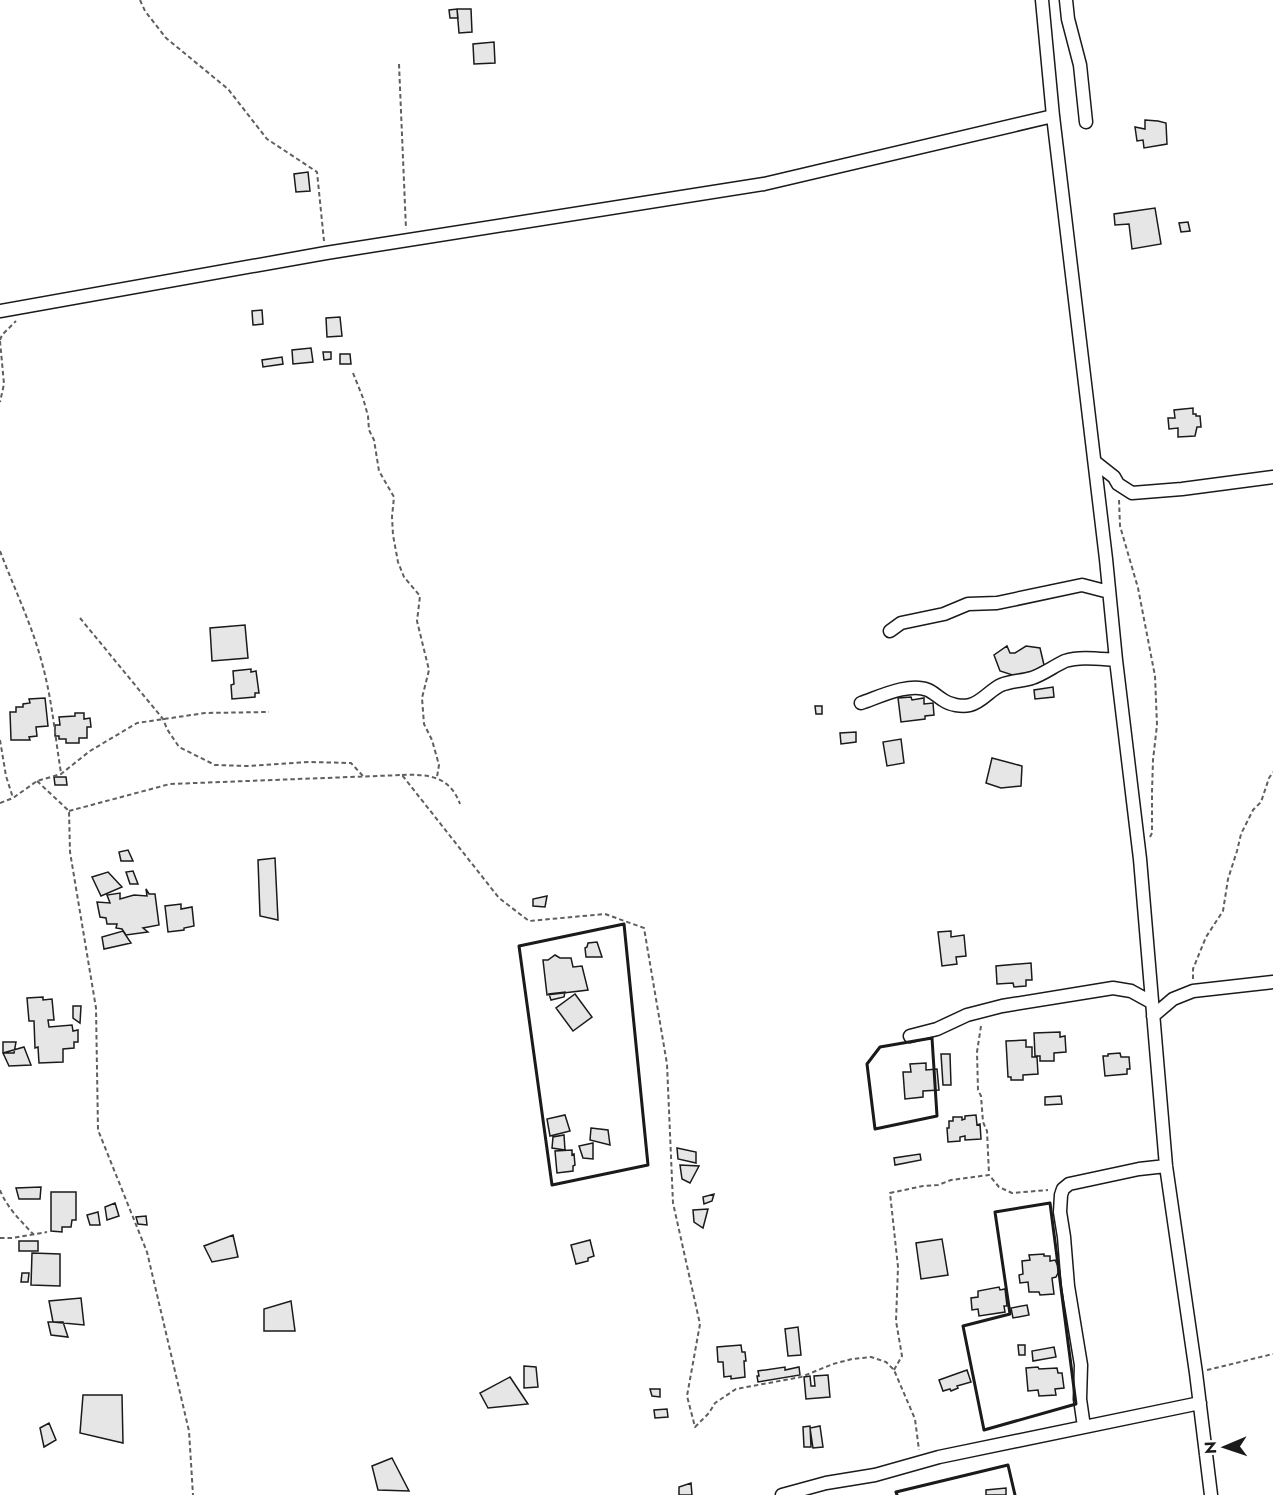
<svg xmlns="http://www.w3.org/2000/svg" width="1273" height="1495" font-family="Jost,sans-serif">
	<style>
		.building { fill: #e6e6e6; stroke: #1a1a1a; stroke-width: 1.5 }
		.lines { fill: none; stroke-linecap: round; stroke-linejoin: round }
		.minor-casing { stroke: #1a1a1a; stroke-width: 15 }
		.path { stroke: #5f5f5f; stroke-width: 2; stroke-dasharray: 4.5 3; stroke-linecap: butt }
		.minor { stroke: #fff; stroke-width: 12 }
		.wall { stroke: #1a1a1a; stroke-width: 3 }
	</style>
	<rect width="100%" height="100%" fill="#fff"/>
	<path class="building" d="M457 9 458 18H450L449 10Z
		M457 9H471L472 32 459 33Z
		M494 42 495 63 474 64 473 44Z
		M1145 120 1158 121 1166 123 1167 144 1144 148 1143 140 1137 141 1135 127 1145 129Z
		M308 172 310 191 296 192 294 174Z
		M1155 208 1161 244 1132 249 1129 224 1115 225 1114 214Z
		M1188 222 1190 231 1181 232 1179 223Z
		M262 310 263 324 253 325 252 311Z
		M340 317 342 336 327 337 326 318Z
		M311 348 313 362 293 364 292 350Z
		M323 352H331V359L324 360Z
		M340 354H350L351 364H340Z
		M282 357 283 364 263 367 262 360Z
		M1193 408V414H1196V416H1200L1201 427H1197L1195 436 1178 437V428L1169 429 1168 418H1175L1174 410Z
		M245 625 248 658 212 661 210 628Z
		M1007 646 1010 653H1015L1026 646 1040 648 1044 665 1022 678 1000 671 994 655Z
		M251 669V672L256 671 259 693H255V697L232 699 231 685 234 684 233 671Z
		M1053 687 1054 697 1035 699 1034 690Z
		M911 697 912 700 924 698V704L933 703 934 715 925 716V719L901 722 898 698Z
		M45 698 48 726 36 727 37 736 29 737 30 740H11L10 712H16V707H23V704L30 703 29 699Z
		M815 706H822V714H816Z
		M75 713H84V719L90 718 91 727H87V738H79V743H66V739H59V736H55V725H60L59 717 75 716Z
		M856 732V742L841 744 840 733Z
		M901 739 904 763 887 766 883 742Z
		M992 758 1022 766 1021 786 1001 788 986 783Z
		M54 777H66L67 785H55Z
		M128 850 133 861H121L119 852Z
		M275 858 278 920 260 916 258 860Z
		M133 871 138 884H130L126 872Z
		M108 872 122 887 101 896 92 877Z
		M146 889 149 894H155L159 925 143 928 148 932 126 935 122 929 116 928 117 924H107L106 918 100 917 97 902 110 903 107 895 120 893V899L134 895 147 896Z
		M547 896 545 907 533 906V899Z
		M181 904V909L192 907 194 926 184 928V930L168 932 165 906Z
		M123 931 131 943 104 949 102 937Z
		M951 931V937L964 935 966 956 956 957 957 964 942 966 938 932Z
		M597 942 602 957H586L585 948 587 947 588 943Z
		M555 955 560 958H571L573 967 582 966 588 990 547 995 543 960H548Z
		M1031 963 1032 980H1026V986L1014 987 1013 983 997 984 996 966Z
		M565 992 564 997 551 1000 549 994Z
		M575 994 592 1017 573 1031 556 1008Z
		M43 997V1000L52 999 54 1020H48L49 1027 72 1025 73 1031 78 1030V1042H74V1048L63 1049V1062L39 1063 38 1047 35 1048 34 1021H29L27 998Z
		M73 1006H81L80 1023 73 1018Z
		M1060 1032V1037L1065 1036 1066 1052 1054 1053V1061H1040V1056H1035L1034 1033Z
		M1026 1040V1047H1032V1057H1037L1038 1074 1023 1075V1080H1011V1077H1008L1006 1041Z
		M3 1042H16L14 1053H3Z
		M24 1047 31 1065 9 1066 3 1053Z
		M1120 1053 1121 1057H1129L1130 1069H1127V1074L1105 1076 1103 1056H1108V1054Z
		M941 1054H950L951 1085H943Z
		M926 1063V1070L937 1069 939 1090 923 1091V1097L905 1099 903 1072H911L910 1064Z
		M1061 1096 1062 1104 1045 1105V1097Z
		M565 1115 570 1131 550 1136 547 1119Z
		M976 1115 977 1125 980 1124 981 1139 965 1140V1136L960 1137V1141L948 1142 947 1128H949V1121H953V1117H962V1120L965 1119V1116Z
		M591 1128 608 1130 610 1145 590 1140Z
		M564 1135 565 1150 552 1148 553 1137Z
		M593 1143V1159L583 1158 579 1146Z
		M677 1148 696 1152V1163L678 1159Z
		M572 1150V1155L574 1154 575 1165 573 1166V1171L557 1173 555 1151Z
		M920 1154 921 1160 895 1165 894 1158Z
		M680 1165 699 1166 690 1183 682 1179Z
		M41 1187 40 1199H19L16 1188Z
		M51 1192H76V1220H72L71 1227H62V1232L51 1231Z
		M714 1194 712 1201 704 1204 703 1197Z
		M115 1203 119 1216 107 1220 105 1207Z
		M708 1209 703 1228 694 1222 693 1210Z
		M98 1212 100 1225H90L87 1215Z
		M146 1216 147 1225 138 1224 136 1217Z
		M233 1235 238 1257 212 1262 204 1246Z
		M942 1239 948 1275 921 1279 916 1243Z
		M590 1240 594 1256 588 1258V1261L576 1264 571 1245Z
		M19 1241H38V1251H19Z
		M32 1253 60 1254V1286L31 1285Z
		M1044 1254V1256H1050V1261L1055 1260 1058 1266V1273L1056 1277 1052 1278 1054 1294 1040 1295 1039 1292H1029L1028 1282 1020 1283 1019 1275 1023 1274 1022 1261 1030 1260 1029 1255Z
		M22 1273H29L28 1282H21Z
		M999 1287 1000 1290 1005 1289 1007 1306H1004L1005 1312 979 1316 978 1309 972 1310 971 1298 978 1297V1291Z
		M81 1298 84 1325 53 1322 49 1301Z
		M291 1301 295 1331H264V1309Z
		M1027 1305 1029 1315 1013 1318 1011 1308Z
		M48 1322H63L68 1337 51 1335Z
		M798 1327 801 1355 788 1356 785 1329Z
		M741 1345 742 1352H745L746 1361H744L745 1377 731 1379V1376L724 1377 723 1362H718L717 1347Z
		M1018 1345H1025V1355H1019Z
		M1054 1347 1056 1357 1033 1361 1032 1351Z
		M524 1366 536 1367 538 1387 524 1388Z
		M785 1367V1370L799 1367 800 1375 758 1382 757 1376H759L758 1371Z
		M1038 1367 1039 1369 1057 1368 1058 1373H1062L1064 1388 1055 1389 1056 1395 1039 1396 1038 1390 1028 1391 1026 1368Z
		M967 1370 971 1382 957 1386 958 1388 951 1391 950 1389 943 1391 939 1380Z
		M828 1375 830 1397 806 1399 804 1377 810 1376 811 1386H815L814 1376Z
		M510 1377 528 1404 488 1408 480 1393Z
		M650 1389H660V1397L652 1396Z
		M83 1395H122L123 1443 80 1433Z
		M667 1409 668 1417 655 1418 654 1410Z
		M49 1423 56 1440 44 1447 40 1428Z
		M810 1426 811 1447H804L803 1427Z
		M820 1426 823 1447 813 1448 810 1428Z
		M392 1458 409 1491 378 1490 372 1466Z
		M691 1483 692 1495H679V1487Z
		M1006 1488V1495H986V1490Z"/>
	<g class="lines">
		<g class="minor-casing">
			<path id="minor" d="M1042 0 1053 116 1106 559 1116 660 1140 859 1166 1166 1196 1373 1211 1495
				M1066 0 1068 19 1080 65 1086 122
				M0 311 326 253 764 184 1053 116
				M1095 462 1114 477 1118 484 1132 493 1182 489 1273 477
				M890 631 901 623 944 614 968 604 997 603 1082 585 1109 592
				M861 703C879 697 909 682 928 690 933 692 938 697 943 700 950 705 962 707 970 705 982 702 990 690 1001 685 1011 681 1022 681 1032 678 1044 674 1054 666 1065 661 1080 656 1100 659 1116 660
				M1153 1016 1173 999 1193 991 1273 982
				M910 1036 937 1029 967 1015 1002 1006 1113 988 1131 991 1151 1002
				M1084 1427 1080 1399 1081 1365 1068 1286 1064 1237 1060 1212 1061 1195 1063 1189 1069 1184 1139 1169 1166 1166
				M782 1495 826 1483 875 1475 939 1457 1200 1403"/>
		</g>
		<path class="path" d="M140 0 145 11 166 38 228 89 267 139 317 172 324 241
			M399 64 406 229
			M0 340 2 335 16 321
			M0 341 4 384 0 402
			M353 373 363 398 368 416 369 430 374 440 379 471 394 497 392 517 393 535 398 562 404 577 420 596 417 621 429 670 422 698 424 724 432 740 439 765 437 777
			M1119 500 1120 526 1138 588 1155 676 1157 725 1153 760 1152 792V833L1150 837
			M0 551C14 588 32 625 42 663 52 699 55 736 61 773
			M80 618 163 719 167 729 179 747 215 765 247 766 309 762 351 763 363 776
			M0 740 6 776 13 798
			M402 775C428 774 450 776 460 804
			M37 781 69 811 70 852 96 1008 98 1130 147 1252 189 1431 193 1495
			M0 803 13 798 37 781 61 774 90 751 137 723 205 713 269 712
			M69 811 170 784 402 775 499 898 529 921 605 914 644 928 667 1064 673 1203 700 1324 687 1396 695 1427 709 1413 715 1403 736 1389 801 1377 833 1364 852 1359 871 1357 886 1362 894 1370 915 1419 919 1450
			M1193 979V969L1206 937 1223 911 1228 879 1237 851 1241 834 1253 810 1261 802 1269 778 1273 772
			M981 1026 977 1052 978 1090 981 1096 983 1122 987 1131 989 1174
			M0 1190C7 1208 21 1221 34 1235
			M0 1238H12L47 1232
			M894 1370 902 1356 896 1321 898 1267 890 1193 923 1186 938 1185 951 1180 989 1175 999 1187 1012 1193 1048 1190
			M1207 1370 1273 1354"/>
		<use href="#minor" class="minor"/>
		<path class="wall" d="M624 924 648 1165 552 1185 519 946Z
			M932 1038 937 1116 875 1129 867 1064 880 1047Z
			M1050 1203 1076 1404 984 1430 963 1326 1010 1314 995 1212Z
			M897 1495 896 1492 1008 1465 1015 1495"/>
	</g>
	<g transform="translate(1225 1447) rotate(268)" stroke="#ffffff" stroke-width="4.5" paint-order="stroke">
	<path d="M0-4.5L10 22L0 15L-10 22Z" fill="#1a1a1a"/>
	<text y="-9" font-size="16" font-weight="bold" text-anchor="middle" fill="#1a1a1a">N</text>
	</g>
</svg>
